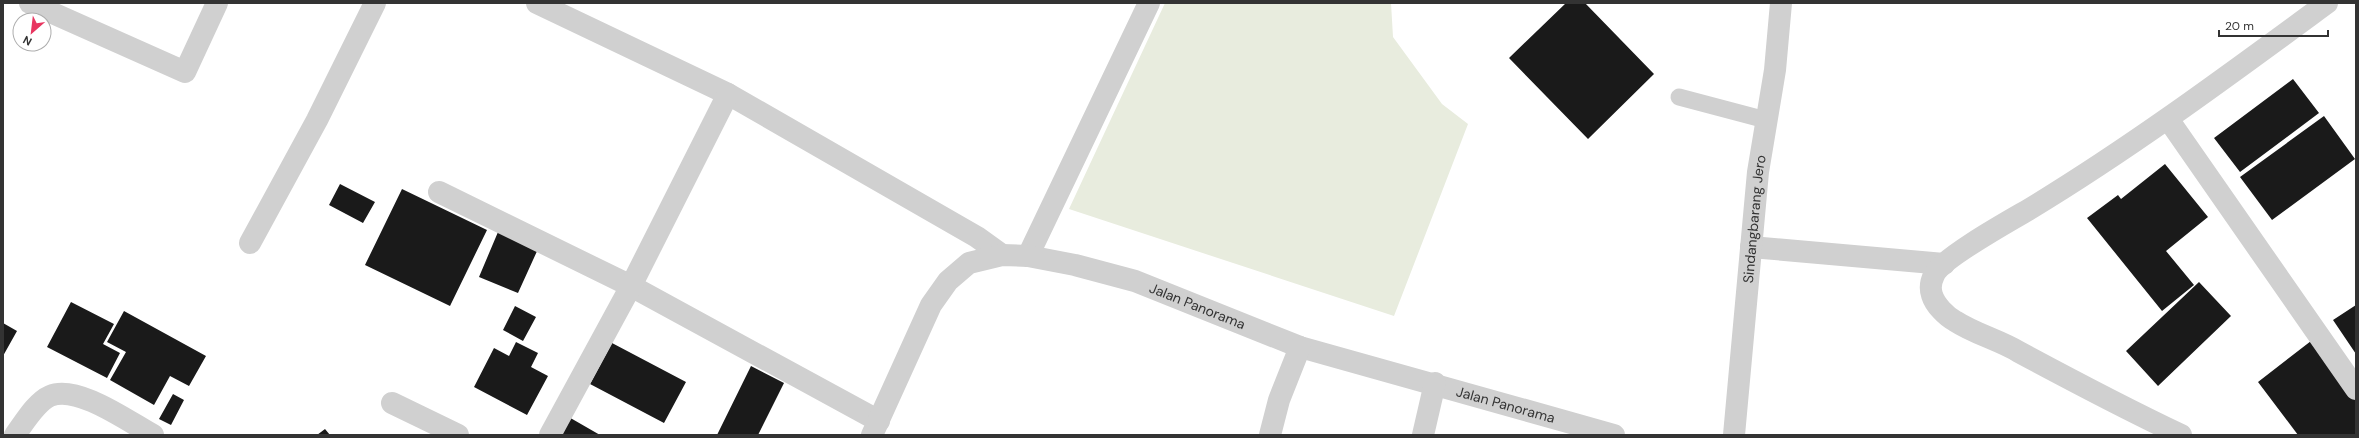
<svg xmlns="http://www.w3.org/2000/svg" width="2359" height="438" font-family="'DM Sans',sans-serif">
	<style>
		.green { fill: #e8ecde }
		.building { fill: #1a1a1a }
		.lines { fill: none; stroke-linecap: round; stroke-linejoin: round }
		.service { stroke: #d0d0d0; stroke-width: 17 }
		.minor { stroke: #d0d0d0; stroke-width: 22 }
		.tertiary { stroke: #d0d0d0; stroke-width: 22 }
		.labels { text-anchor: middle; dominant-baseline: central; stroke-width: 4; stroke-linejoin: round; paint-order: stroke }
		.street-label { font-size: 14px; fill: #333; stroke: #fff }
	</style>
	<rect width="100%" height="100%" fill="#fff"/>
	<path class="green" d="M1165 3H1391L1393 37 1442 104 1468 124 1394 316 1069 209Z"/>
	<path class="building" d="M1566 3H1585L1654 74 1588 139 1509 58Z
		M2293 79 2319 113 2240 172 2214 138Z
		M2324 116 2355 159 2272 220 2240 177Z
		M2165 164 2208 217 2166 251 2194 285 2162 311 2087 218 2118 195 2121 199Z
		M340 184 375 202 363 223 329 205Z
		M402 189 487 230 450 306 365 265Z
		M498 232 538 249 518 293 479 277Z
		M2199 282 2231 316 2158 386 2126 351Z
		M71 302 114 324 103 344 120 353 107 378 47 347Z
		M2356 305V354L2333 320Z
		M515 306 536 317 523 341 503 330Z
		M124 311 206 356 189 386 170 376 154 405 110 380 126 352 107 342Z
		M3 323 17 331 3 356Z
		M2311 341 2356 400V435H2298L2258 382Z
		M516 342 538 353 531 367 548 376 527 415 474 387 494 348 509 356Z
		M612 343 686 382 664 423 590 384Z
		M751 366 784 383 758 435H717Z
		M173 394 184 400 171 425 159 419Z
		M567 416 600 435H556Z
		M325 429 330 435H317Z"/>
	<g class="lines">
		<path class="service" d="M1679 97 1766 120"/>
		<g class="minor">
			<path d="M30 3 185 72 217 3"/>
			<path d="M537 3 728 94 977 237 1002 255"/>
			<path d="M2168 119 2356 389"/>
			<path d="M439 192 631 286 879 421"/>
			<path d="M250 243 317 120 375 3"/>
			<path d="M1751 247 1944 264"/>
			<path d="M1028 256 1149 3"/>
			<path d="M392 403 458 435"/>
			<path d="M15 435C24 423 36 402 50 396 77 384 129 422 153 435"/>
			<path d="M550 435 631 286 728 94"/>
			<path id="s1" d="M872 435 931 305 948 281 969 263 1002 255 1028 256 1075 265 1135 281 1300 347 1614 435"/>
			<path d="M1270 435 1279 400 1300 347"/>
			<path d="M1423 435 1435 383"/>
			<path d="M2181 435C2126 409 2073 381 2019 352 1999 340 1975 334 1955 321 1946 316 1935 305 1932 295 1930 289 1931 281 1934 275 1941 259 2009 221 2028 210 2132 147 2229 75 2327 3"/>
		</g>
		<path class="tertiary" id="s2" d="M1734 435 1758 172 1775 70 1781 3"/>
	</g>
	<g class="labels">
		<g class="street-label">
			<text stroke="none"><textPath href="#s2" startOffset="217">Sindangbarang Jero</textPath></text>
			<text stroke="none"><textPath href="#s1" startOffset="437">Jalan Panorama</textPath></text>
			<text stroke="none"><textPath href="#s1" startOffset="761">Jalan Panorama</textPath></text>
		</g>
	</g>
	<rect width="2359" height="438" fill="none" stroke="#333333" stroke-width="8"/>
	<g transform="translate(32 32) rotate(208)"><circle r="19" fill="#ffffff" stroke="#adadad"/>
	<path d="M0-3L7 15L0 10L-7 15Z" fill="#e83660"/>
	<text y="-6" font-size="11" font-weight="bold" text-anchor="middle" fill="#333333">N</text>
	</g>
	<path d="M2219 30v6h109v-6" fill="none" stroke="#333333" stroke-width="2"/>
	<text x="2225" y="30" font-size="12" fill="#333333" stroke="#ffffff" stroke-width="3" paint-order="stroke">20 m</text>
</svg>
